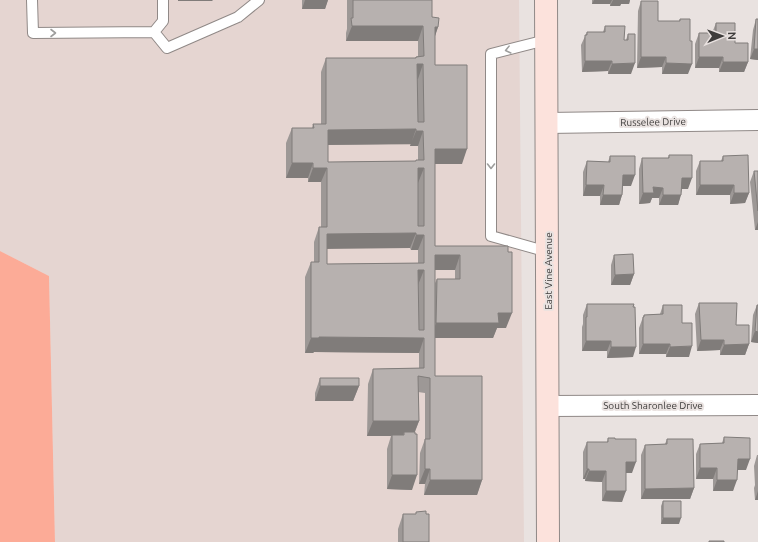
<svg xmlns="http://www.w3.org/2000/svg" width="758" height="542" font-family="Ubuntu,sans-serif">
	<style>
		.built { fill: #e5d5d1 }
		.green { fill: #fcab97 }
		.lines { fill: none; stroke-linecap: round; stroke-linejoin: round }
		.lane-casing { stroke: #908987; stroke-width: 12 }
		.street-casing { stroke: #908987; stroke-width: 22 }
		.secondary-casing { stroke: #908987; stroke-width: 24 }
		.lane { stroke: #fff; stroke-width: 10 }
		.street { stroke: #fff; stroke-width: 20 }
		.secondary { stroke: #fce2dc; stroke-width: 22 }
		.wall { fill: #9d9896; fill-rule: evenodd }
		.shaded-wall { fill: #807c7a }
		.building { fill: #b7b1af; stroke: #807c7a; fill-rule: evenodd }
		.oneway { stroke: #9e9e9d }
		.labels { text-anchor: middle; dominant-baseline: central; stroke-width: 4; stroke-linejoin: round; paint-order: stroke }
		.street-label { font-size: 10px; fill: #3e3c3b; stroke: #e9e2e0 }
	</style>
	<rect width="100%" height="100%" fill="#e9e2e0"/>
	<path class="built" d="M0 0H519L524 542H55L49 276 0 251Z"/>
	<path class="green" d="M0 251 49 276 55 542H0Z"/>
	<g class="lines">
		<g class="lane-casing">
			<path id="lane" d="M32 0 33 33 154 32 163 21V0
				M154 32 167 48 238 17 259 0
				M546 40 491 54V236L548 252"/>
		</g>
		<g class="street-casing">
			<path id="street" d="M547 123 758 120
				M548 406 758 405"/>
		</g>
		<g class="secondary-casing">
			<path id="secondary" d="M546 0 548 542"/>
		</g>
		<use href="#lane" class="lane"/>
		<use href="#street" class="street"/>
		<use href="#secondary" class="secondary"/>
	</g>
	<path class="wall" d="M302 0H328L325 9H302Z
		M347 0H432V17L438 27 435 36V65L462 164H435V246H508L506 328H497L493 338H435V376L482 480 477 495H424L425 484H419L420 453 425 439V393L418 392 419 421 415 432 412 490 387 489V449L391 436H367L368 384 373 369 419 368V353L314 352 313 353H305V277L311 262H314V242L319 227H321V182H308V178H286V143L292 128H312L313 124H321V72L326 58H415L416 57 418 56V41H346V33L347 29ZM411 144 410 146H418V160H416V161L328 162V145ZM327 248H410L411 250H418V263L327 264ZM435 270H455V279H437L435 283Z
		M592 0H630L629 4H621L620 6H610V4H592Z
		M641 1 658 21H679L680 19 688 74H662V67L637 68 638 11Z
		M756 19 758 60 750 59 753 30Z
		M716 23 735 43 748 62 744 72H719V68H695V44L699 33H712Z
		M605 26 624 40H626L628 34 631 74H608V71L582 72 581 45 587 32H603Z
		M669 155 688 189H682L678 205H659V198H652L650 203 639 204V169L642 158H668Z
		M610 156 631 186H623L622 195 619 205H600V196H583V172L587 161 608 162Z
		M723 156 749 193 745 203 730 204V195H696V171L700 161H721Z
		M754 171H758V230H755L750 182Z
		M614 255 634 274 630 285H611V265Z
		M699 303 736 325 749 344 745 355H720V350L697 351 695 314Z
		M758 303V343L751 342 753 315 757 305H758Z
		M587 304 633 357 607 358V351H582V327L583 324V315Z
		M663 305 682 323 689 357H666V354H639V328L643 317 644 315 660 314Z
		M320 378 359 386 353 401H315V393Z
		M724 437 746 470H737L733 491H713V479H696V454L700 444 722 443Z
		M608 438 615 439 632 473H626L622 502 602 501V482L585 481V479H583V452L587 442H607Z
		M667 439 694 488 690 499H641V455L645 445 665 444Z
		M757 455H758V500H755L754 488 755 485 754 466Z
		M663 501 679 524H661V506Z
		M416 512 429 542H398V529L403 514H416Z"/>
	<path class="shaded-wall" d="M178 0H213L212 1H178Z
		M305 0H328L325 9H302Z
		M594 0H612L610 4H592Z
		M613 0H630L629 4H621L620 6H610Z
		M352 26H423L418 41H346Z
		M435 27H438L433 42Z
		M754 49H758V60L750 59Z
		M641 57H666L662 67 637 68Z
		M699 57H723L719 68H695Z
		M585 61H612L608 71 582 72Z
		M723 62H748L744 72H719Z
		M635 63 631 74H608L612 64Z
		M666 63 692 64 688 74H662Z
		M417 64H423L418 79H412Z
		M416 129 411 144 322 145 328 130Z
		M416 131H423L418 146H410Z
		M435 149H467L462 164H430Z
		M292 163H313L308 178H286Z
		M313 168H327L321 182H308Z
		M418 168H424L418 183H412Z
		M623 175H635L631 186H619Z
		M682 178H692L688 189H678Z
		M586 185H604L600 196H583Z
		M700 185H734L730 195H696Z
		M653 187 663 188 659 198H652L650 203 639 204 643 193Z
		M734 193H749L745 203 730 204Z
		M603 195H622L619 205H600Z
		M663 195H681L678 205H659Z
		M758 222V230H755Z
		M416 233 410 248 322 249 327 234Z
		M416 235H424L418 250H411Z
		M435 255H460L455 270H430Z
		M418 270H424L418 285Z
		M634 274 630 285H611L615 275Z
		M498 313H512L506 328H497L493 338H431L436 323Z
		M755 331 758 332V343L751 342Z
		M319 337 424 338 419 353 314 352 313 353H305L311 338Z
		M701 340H724L720 350 697 351Z
		M586 341H611L607 351H582Z
		M643 344H670L666 354H639Z
		M749 344 745 355H720L724 345Z
		M692 346 689 357H666L670 347Z
		M611 347H636L633 357 607 358Z
		M320 386H359L353 401H315Z
		M373 421H419L413 436 404 435V432L403 436 392 435 391 436H367Z
		M738 459H750L746 470H734Z
		M626 462H636L632 473H623Z
		M700 468H717L713 479H696Z
		M425 469H430L425 484H419Z
		M587 469H589L585 479H583Z
		M589 471H606L602 482 585 481Z
		M392 475H417L412 490 387 489Z
		M430 480H482L477 495H424Z
		M717 480H737L733 491H713Z
		M694 488 690 499H641L645 489Z
		M606 491H626L622 502 602 501Z
		M758 491V500H755Z
		M663 518H681L679 524H661Z"/>
	<path class="building" d="M353 0H432V17L439 18 438 27H435V65H467V149H435V246H508V252H512V313H498L499 323H436L437 279H460V255H435V376H482V480H430V469H425V439H430V378L418 376 419 421H373V369L424 368V338L319 337V338H311V262H319V227H327V168H313V163H292V128H314L313 124H326V58H416V57L424 56 423 26H352L351 18H353ZM417 64H423L424 122H418ZM416 129V131H423L424 160H416V161L328 162V130ZM418 168H424V226H418ZM416 233V235H424V263L327 264V234ZM418 270H424V330H419Z
		M641 1H658V21H680V19H690V41H692V64L666 63V57H641Z
		M756 19H758V49H754Z
		M716 23H735V43H748V62H723V57H699V33H716Z
		M605 26H625L624 40H628V34H635V63L612 64V61H585V35H587V32H605Z
		M669 155H692V178H682L681 195H663V188L653 187 654 193H643L642 158H669Z
		M748 155 749 193H734V185H700V161H723V156Z
		M610 156H635V175H623L622 195H603L604 185H586L587 161 610 162Z
		M754 171H758V211Z
		M633 254 634 274 615 275 614 255Z
		M699 303H737L736 325H749V344L724 345V340H701Z
		M587 304H634L633 307H635L636 347H611V341H586V317H587Z
		M663 305H682V323H692V346L670 347V344H643V317H644V315L663 314Z
		M757 305H758V332L755 331Z
		M320 378H359V386H320Z
		M404 432H415V434H417V475H392V435H404Z
		M724 437 750 438V459H738L737 480H717V468H700V444L724 443Z
		M608 438H615V439H636V462H626V491H606V471H589V469H587V442H608Z
		M667 439H693L694 488 645 489V445L667 444Z
		M663 501H681V518H663Z
		M426 511V514H429V542H403V514H416V512Z
		M709 541H724V542H709Z"/>
	<defs><path id="oneway-chevron" d="M-2-3.5L2.5 0L-2 3.5" fill="none" stroke-width="1.6" stroke-linecap="round" stroke-linejoin="round"/></defs>
	<g class="oneway">
		<use href="#oneway-chevron" transform="translate(53 33)"/>
		<use href="#oneway-chevron" transform="translate(508 50) rotate(166)"/>
		<use href="#oneway-chevron" transform="translate(491 166) rotate(90)"/>
	</g>
	<g class="labels">
		<g class="street-label">
			<text transform="translate(653 122) rotate(-1)">Russelee Drive</text>
			<text transform="translate(548 271) rotate(-90)">East Vine Avenue</text>
			<text x="653" y="405">South Sharonlee Drive</text>
		</g>
	</g>
	<g transform="translate(722 36) rotate(89)" stroke="#e9e2e0" stroke-width="3" paint-order="stroke">
	<path d="M0-3L7 15L0 10L-7 15Z" fill="#3e3c3b"/>
	<text y="-6" font-size="11" font-weight="bold" text-anchor="middle" fill="#3e3c3b">N</text>
	</g>
</svg>
